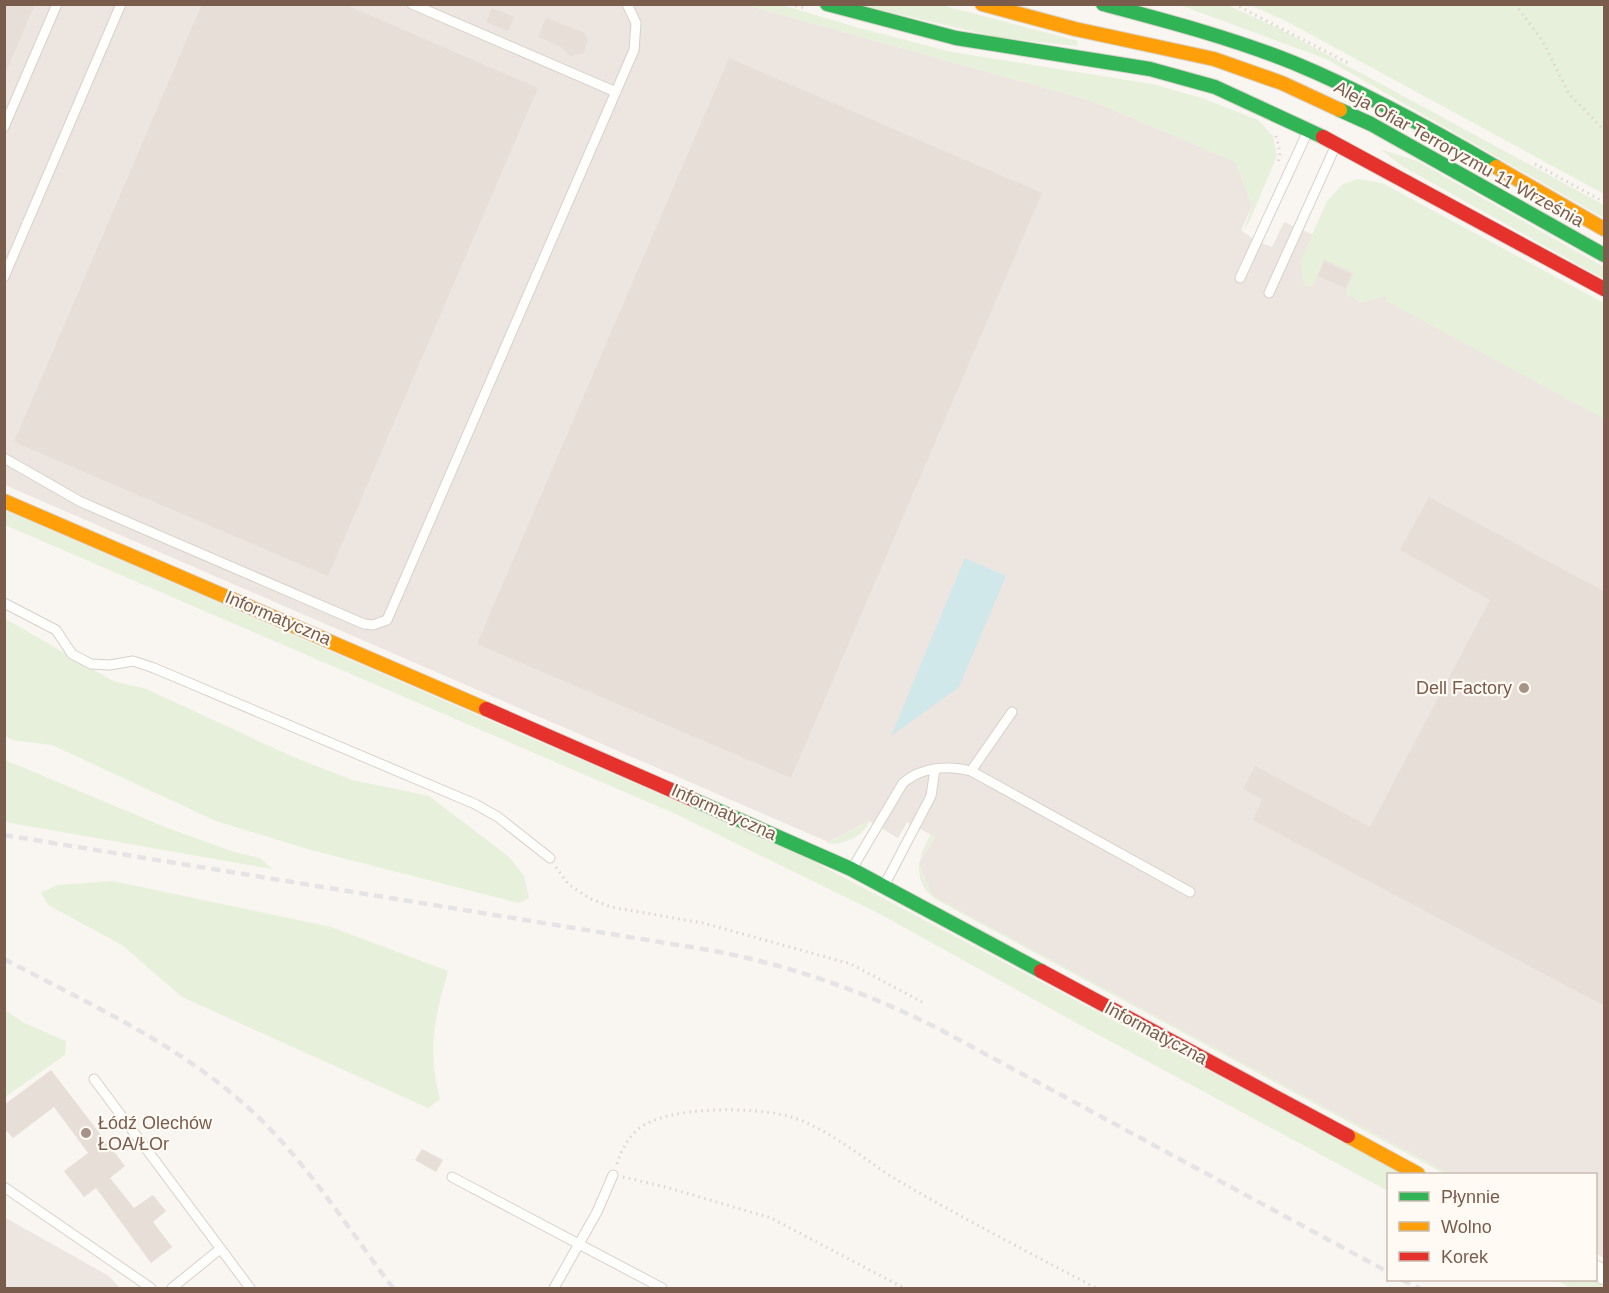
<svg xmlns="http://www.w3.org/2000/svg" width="1609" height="1293" font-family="Arial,sans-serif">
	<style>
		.industrial { fill: #ede5e0 }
		.green { fill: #e7f0db }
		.water { fill: #d0e8ea }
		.building { fill: #e6ded7 }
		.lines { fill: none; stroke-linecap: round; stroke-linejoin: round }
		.lane-casing { stroke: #d7d1cb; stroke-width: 11 }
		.street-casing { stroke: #d7d1cb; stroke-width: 20 }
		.fast-casing { stroke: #d9d2cb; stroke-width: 16 }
		.slow-casing { stroke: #d9d2cb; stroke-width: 16 }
		.jam-casing { stroke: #d9d2cb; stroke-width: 16 }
		.path { stroke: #dcd5d0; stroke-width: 3; stroke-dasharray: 1.5 4.5; stroke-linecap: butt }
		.lane { stroke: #fefefd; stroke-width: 9 }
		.street { stroke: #fefefd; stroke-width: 18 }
		.fast { stroke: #30b455; stroke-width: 14 }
		.slow { stroke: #ff9f0a; stroke-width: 14 }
		.jam { stroke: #e5322d; stroke-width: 14 }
		.rail { stroke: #e6e3e7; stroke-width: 4.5; stroke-dasharray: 9 6; stroke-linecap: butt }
		.poi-dot { fill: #a69286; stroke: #fffaf3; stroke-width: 2 }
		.labels { text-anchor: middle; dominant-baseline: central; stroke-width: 4.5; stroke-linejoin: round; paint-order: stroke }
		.street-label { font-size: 18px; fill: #7a5c4d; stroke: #fffaf3 }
		.poi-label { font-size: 18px; fill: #7a5c4d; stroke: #fffaf3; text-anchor: end }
	</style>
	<rect width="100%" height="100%" fill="#f9f5f0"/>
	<path class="industrial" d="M5 5H747L1092 101 1236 162 1252 206 1241 230 1256 241 1272 247 1284 222 1316 236 1604 340V1258L1596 1253V1174H1450L932 896 919 863 935 837 907 822 898 838 869 821 828 842 5 485Z
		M4 1217 109 1276 120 1288H5Z"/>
	<path class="green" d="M747 5H782L859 28 952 52 1152 84 1202 98 1258 120 1273 136 1277 156 1250 220 1243 232 1252 206 1235 162 1092 101Z
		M860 5H941L1078 41 1077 46 1001 38Z
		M1180 5H1227L1278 28 1604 205V218L1326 59Z
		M1250 5H1604V194L1284 20Z
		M1380 149 1417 161 1604 267V279L1402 166Z
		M1358 179 1382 183 1604 303V419L1386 301 1385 296 1362 303 1345 294 1354 273 1324 259 1314 284 1310 287 1304 285 1300 262 1327 201 1343 184Z
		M4 510 807 858 1403 1174H1388V1191L1082 1026 880 914 678 815 5 525Z
		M4 618 113 681 146 689 291 756 352 780 429 796 508 856 524 876 529 898 519 903 311 850 216 821 52 745 12 740 5 736Z
		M5 760 165 827 234 852 260 858 272 869 5 822Z
		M869 821C867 834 842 847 827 843Z
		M931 834 935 836 919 863 933 896 1450 1174H1445L935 899C911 881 918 856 931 834Z
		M113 881 331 927 448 971C434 1021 427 1048 440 1099L428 1108 182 997 122 945 48 905 41 893 57 885Z
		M5 1010 24 1023 66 1041 65 1055 5 1097Z
		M1554 1280H1596L1604 1283V1288H1571Z"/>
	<path class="water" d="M965 558 1006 576 959 687 891 736Z"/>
	<path class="building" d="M4 4H35L4 77Z
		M202 4H344L538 88 328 576 14 442Z
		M492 8 514 17 508 31 486 22Z
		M546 18 583 32 588 39 584 53 570 56 560 46 538 37Z
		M729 58 1042 193 791 778 477 644Z
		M1324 261 1352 274 1345 288 1318 276Z
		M1429 497 1605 592V1006L1253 820 1262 799 1243 789 1255 766 1370 827 1490 600 1400 550Z
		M51 1070 125 1166 110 1178 134 1208 153 1195 166 1211 153 1222 172 1247 151 1263 96 1188 84 1197 64 1171 88 1153 54 1107 13 1138 4 1128V1105Z
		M422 1149 443 1160 436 1172 415 1160Z"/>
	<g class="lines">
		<g class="lane-casing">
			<path id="lane" d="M412 4 616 92
				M4 127 57 4
				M4 277 121 4
				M1240 278 1308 131
				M1269 293 1336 145
				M4 458 81 502 364 624 373 625 387 620 634 50 636 23 627 4
				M4 603 56 630 72 654 91 664 110 665 133 661 154 668 475 804 498 817 550 858
				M971 771 1012 712
				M853 867 903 783C922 767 947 765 971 771L1190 892
				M885 884 931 796 935 769
				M94 1079 250 1288
				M452 1177 662 1288
				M4 1187 151 1288
				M172 1288 220 1249
				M554 1288 597 1212 613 1175"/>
		</g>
		<g class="street-casing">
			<path id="street" d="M1596 1270 1604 1275"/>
		</g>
		<g class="fast-casing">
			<path id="fast" d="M827 4 956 38 1150 69 1215 87 1323 137
				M1103 4C1167 21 1232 38 1294 63 1364 92 1431 129 1496 167
				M1340 110 1371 124 1604 255
				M694 800 851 869 1041 971"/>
		</g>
		<g class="slow-casing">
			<path id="slow" d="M982 4 1075 29 1214 59 1282 83 1340 110
				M1496 167 1604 229
				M4 501 486 709
				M1348 1136 1418 1174"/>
		</g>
		<g class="jam-casing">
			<path id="jam" d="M1323 137 1604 289
				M486 709 694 800
				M1041 971 1348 1136"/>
		</g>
		<path class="path" d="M790 4 807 9
			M1234 4 1350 64
			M1515 4 1542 40 1569 94 1604 130
			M1276 136 1280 152 1278 165
			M1535 164 1604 202
			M556 867 568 884 589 898 611 907 703 923 851 964 922 1002
			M617 1164C621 1151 627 1139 637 1130 666 1105 752 1107 788 1116 827 1127 863 1159 897 1180 962 1218 1030 1253 1096 1288
			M623 1177 669 1188 771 1218 904 1288"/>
		<use href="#lane" class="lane"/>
		<use href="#street" class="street"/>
		<use href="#fast" class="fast"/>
		<use href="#slow" class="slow"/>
		<use href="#jam" class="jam"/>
		<path class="rail" d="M4 835 709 950C791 965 866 992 941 1030L1388 1272
			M4 959C91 1005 183 1046 255 1114 308 1164 349 1230 393 1288
			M1402 1280 1419 1288"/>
	</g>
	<g class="poi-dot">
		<circle cx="1524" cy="688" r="6"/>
		<circle cx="86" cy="1133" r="6"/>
	</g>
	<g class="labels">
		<g class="street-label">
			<text transform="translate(1459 154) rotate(29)">Aleja Ofiar Terroryzmu 11 Września</text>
			<text transform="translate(278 618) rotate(23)">Informatyczna</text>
			<text transform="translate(724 812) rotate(24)">Informatyczna</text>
			<text transform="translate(1156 1033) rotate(28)">Informatyczna</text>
		</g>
		<g class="poi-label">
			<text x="1512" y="688">Dell Factory</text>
			<text x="98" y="1123" text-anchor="start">Łódź Olechów<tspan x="98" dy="21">ŁOA/ŁOr</tspan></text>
		</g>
	</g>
	<rect width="1609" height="1293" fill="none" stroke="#7a5c4d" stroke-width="12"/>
	<rect x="1387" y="1173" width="210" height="108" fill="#fffaf3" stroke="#cabbb1" stroke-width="1.5"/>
	<rect x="1399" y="1192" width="30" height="9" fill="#30b455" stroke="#cabbb1" stroke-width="1.5"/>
	<text x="1441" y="1203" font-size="18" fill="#7a5c4d">Płynnie</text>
	<rect x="1399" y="1222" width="30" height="9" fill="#ff9f0a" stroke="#cabbb1" stroke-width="1.5"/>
	<text x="1441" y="1233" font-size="18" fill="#7a5c4d">Wolno</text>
	<rect x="1399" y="1252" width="30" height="9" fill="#e5322d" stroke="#cabbb1" stroke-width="1.5"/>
	<text x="1441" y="1263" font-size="18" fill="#7a5c4d">Korek</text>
</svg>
